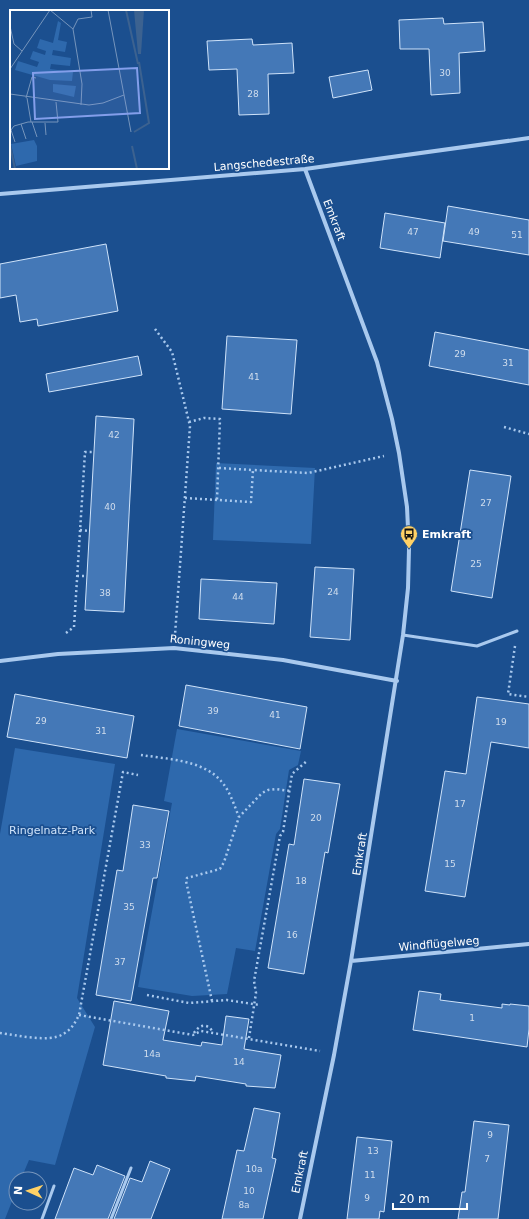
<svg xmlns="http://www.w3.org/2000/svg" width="529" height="1219" font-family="'DejaVu Sans',sans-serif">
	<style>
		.green { fill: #2e69ad }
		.building { fill: #4478b7; stroke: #cfe3fa }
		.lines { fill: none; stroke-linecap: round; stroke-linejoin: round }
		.path { stroke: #a9c9ee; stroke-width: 2.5; stroke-dasharray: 2 3; stroke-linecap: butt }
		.lane { stroke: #a9c9ee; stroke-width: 3 }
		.street { stroke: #a9c9ee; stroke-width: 4 }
		.labels { text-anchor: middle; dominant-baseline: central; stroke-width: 3.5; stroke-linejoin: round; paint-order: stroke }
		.number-label { font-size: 9px; fill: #d0dded }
		.street-label { font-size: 11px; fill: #fff; stroke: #1b4f8f }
		.poi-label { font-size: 11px; font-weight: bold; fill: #fff; stroke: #1b4f8f; text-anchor: start }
		.park-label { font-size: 11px; fill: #cfe3fa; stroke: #1b4f8f }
		.inset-river { fill: none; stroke: #3c6290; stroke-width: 2 }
		.inset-road { fill: none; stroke: #7695bc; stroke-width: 1 }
		.view { fill: #839eea; fill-opacity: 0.15; stroke: #839eea; stroke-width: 2 }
		.inset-edge { fill: none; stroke: #fff; stroke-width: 2 }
	</style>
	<rect width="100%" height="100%" fill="#1b4f8f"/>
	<path class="green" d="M216 463 315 468 311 544 213 540Z
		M177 729 301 751 298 765 289 770 280 829 276 834 255 951 236 948 227 994 192 996 138 987 172 803 164 801Z
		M15 748 115 764 77 998 95 1027 55 1165 29 1160 21 1179H16V1191L5 1219H0V834Z"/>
	<path class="building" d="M443 18 444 24 483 22 485 51 459 53 460 93 431 95 429 49H400L399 20Z
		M252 39 253 45 292 43 294 73 268 74 269 114 239 115 237 69 209 70 207 41Z
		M368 70 372 90 333 98 329 77Z
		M448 206 529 220V255L443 241Z
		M385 213 445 223 440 258 380 248Z
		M106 244 118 311 38 326 37 319 20 322 16 295 0 298V264Z
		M435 332 529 350V385L429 366Z
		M227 336 297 340 291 414 222 409Z
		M138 356 142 375 49 392 46 374Z
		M96 416 134 419 124 612 85 610Z
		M470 470 511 476 492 598 451 591Z
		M315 567 354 569 350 640 310 637Z
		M201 579 277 583 274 624 199 619Z
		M186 685 307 707 300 749 179 726Z
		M15 694 134 716 127 758 7 737Z
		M477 697 529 704V748L491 742 465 897 425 891 445 771 466 774Z
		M304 779 340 784 328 853 325 852 304 974 268 968 289 844 294 845Z
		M133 805 169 811 157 878H153L131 1001 96 995 117 870 123 871Z
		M419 991 441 994 440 1000 502 1008V1004L510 1005V1004L529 1006V1029L527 1047 413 1030Z
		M114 1001 169 1011 163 1040 201 1046 202 1042 222 1045 226 1016 249 1019 244 1049 281 1055 275 1088 246 1086V1084L196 1076 195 1081 166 1078V1076L103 1065Z
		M254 1108 280 1113 272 1158 276 1159 263 1219H222L237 1150 244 1151Z
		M474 1121 509 1125 498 1219H458L462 1192H465Z
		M357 1137 392 1141 384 1212 380 1211 379 1219H347Z
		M150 1161 170 1169 151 1219H114L130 1178 142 1182Z
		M97 1165 125 1176 108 1219H55L74 1168 93 1175Z"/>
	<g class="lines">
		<path class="path" d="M155 329 172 352 190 426 175 635
			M189 422 204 418 220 419 217 500
			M504 427 529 434
			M219 468 253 470
			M185 498 251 502 253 470 308 473 384 456
			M80 530 90 531
			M77 576H87
			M66 633 74 627 85 452H94
			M515 646 508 694 529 697
			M141 755C167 759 203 760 221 781 230 791 234 805 239 817
			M147 995 189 1003 227 1000 260 1005
			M212 1001 186 881 187 878 220 869 224 862 239 817 262 793 268 790 276 789 290 791
			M79 1015 193 1035 201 1031 320 1051
			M0 1033C16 1035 50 1043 63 1034 71 1030 75 1023 79 1015L123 772 138 775
			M194 1033C198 1027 203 1023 210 1028L213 1032
			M249 1038 256 993 254 981 280 836 283 832 292 774 308 760"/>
		<path class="lane" d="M403 635 477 646 517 631
			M42 1219 54 1186
			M111 1219 131 1168"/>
		<path class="street" d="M0 194 305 169 529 138
			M0 661 58 654 174 648 283 660 397 681
			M351 961 529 944
			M300 1219 334 1055 351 961 403 635 408 588 409 549 407 507 399 453 392 419 377 362 305 169"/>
	</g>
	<defs>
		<g id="bus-pin" transform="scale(0.9)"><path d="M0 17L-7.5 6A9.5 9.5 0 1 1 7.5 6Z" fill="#ffd166" stroke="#1b4f8f"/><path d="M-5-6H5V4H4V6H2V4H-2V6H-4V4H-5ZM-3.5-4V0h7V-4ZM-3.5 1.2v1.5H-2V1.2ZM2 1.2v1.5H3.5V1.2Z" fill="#111"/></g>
	</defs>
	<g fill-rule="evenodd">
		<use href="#bus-pin" x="409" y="534"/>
	</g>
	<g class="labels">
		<g class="number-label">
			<text x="445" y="73">30</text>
			<text x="253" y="94">28</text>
			<text x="413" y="232">47</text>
			<text x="474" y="232">49</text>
			<text x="517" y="235">51</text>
			<text x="460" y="354">29</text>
			<text x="508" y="363">31</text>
			<text x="254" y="377">41</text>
			<text x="114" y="435">42</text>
			<text x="486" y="503">27</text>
			<text x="110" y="507">40</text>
			<text x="476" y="564">25</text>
			<text x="333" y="592">24</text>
			<text x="105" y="593">38</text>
			<text x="238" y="597">44</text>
			<text x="213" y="711">39</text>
			<text x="275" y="715">41</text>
			<text x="41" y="721">29</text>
			<text x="501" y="722">19</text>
			<text x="101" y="731">31</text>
			<text x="460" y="804">17</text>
			<text x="316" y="818">20</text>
			<text x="145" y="845">33</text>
			<text x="450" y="864">15</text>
			<text x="301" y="881">18</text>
			<text x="129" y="907">35</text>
			<text x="292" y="935">16</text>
			<text x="120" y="962">37</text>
			<text x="472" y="1018">1</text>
			<text x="152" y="1054">14a</text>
			<text x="239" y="1062">14</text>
			<text x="490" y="1135">9</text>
			<text x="373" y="1151">13</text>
			<text x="487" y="1159">7</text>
			<text x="254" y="1169">10a</text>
			<text x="370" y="1175">11</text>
			<text x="249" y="1191">10</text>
			<text x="367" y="1198">9</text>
			<text x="244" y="1205">8a</text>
		</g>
		<g class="street-label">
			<text transform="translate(264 163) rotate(-5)">Langschedestraße</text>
			<text transform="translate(334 220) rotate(69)">Emkraft</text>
			<text transform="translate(200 642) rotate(6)">Roningweg</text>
			<text transform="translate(360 854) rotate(-81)">Emkraft</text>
			<text transform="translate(439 944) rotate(-5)">Windflügelweg</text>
			<text transform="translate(300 1172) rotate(-78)">Emkraft</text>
		</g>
		<g class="poi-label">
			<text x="422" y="534">Emkraft</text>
		</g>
		<g class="park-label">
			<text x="52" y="830">Ringelnatz-Park</text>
		</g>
	</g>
	<g transform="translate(10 10)">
		<rect width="159" height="159" fill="#1b4f8f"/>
		<path d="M48 11 51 13 48 30 57 32 55 42 43 40 42 45 61 48 60 56 41 54 40 59 63 62 62 71 40 70 5 60 8 51 27 57 29 52 20 49 23 41 35 45 36 41 27 38 30 29 43 33ZM43 74 66 76 64 87 43 82ZM24 130 27 136V151L6 156 1 134Z" fill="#2e69ad"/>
		<path d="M124 0H134L131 44H128Z" fill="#3c6290"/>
		<path class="inset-river" d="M116 0 128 54M124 122 139 113 129 52M0 135 5 159M122 136 127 159"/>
		<path class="inset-road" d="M40 0 63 19 72 74 71 95M98 0 121 122M0 16 4 34 12 41M63 19 68 9 82 7 81 0M0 59 40 0M0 84 79 95 93 93 114 85M16 88 22 67 26 68M17 88 21 112M22 112 27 127M35 113 36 125M11 114 16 129M5 132 1 120 4 116 18 112H48L46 92"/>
		<path class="view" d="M127 58 130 103 25 109 23 63Z"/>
		<rect width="159" height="159" class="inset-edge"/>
	</g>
	<g transform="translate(28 1191) rotate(273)"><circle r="19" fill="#1b4f8f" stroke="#7695bc"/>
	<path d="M0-3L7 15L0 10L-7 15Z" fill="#ffd166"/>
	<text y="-6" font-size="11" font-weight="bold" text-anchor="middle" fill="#ffffff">N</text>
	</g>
	<path d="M393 1203v6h74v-6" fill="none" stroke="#ffffff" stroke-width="2"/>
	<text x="399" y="1203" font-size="12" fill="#ffffff" stroke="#1b4f8f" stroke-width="3" paint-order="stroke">20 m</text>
</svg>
